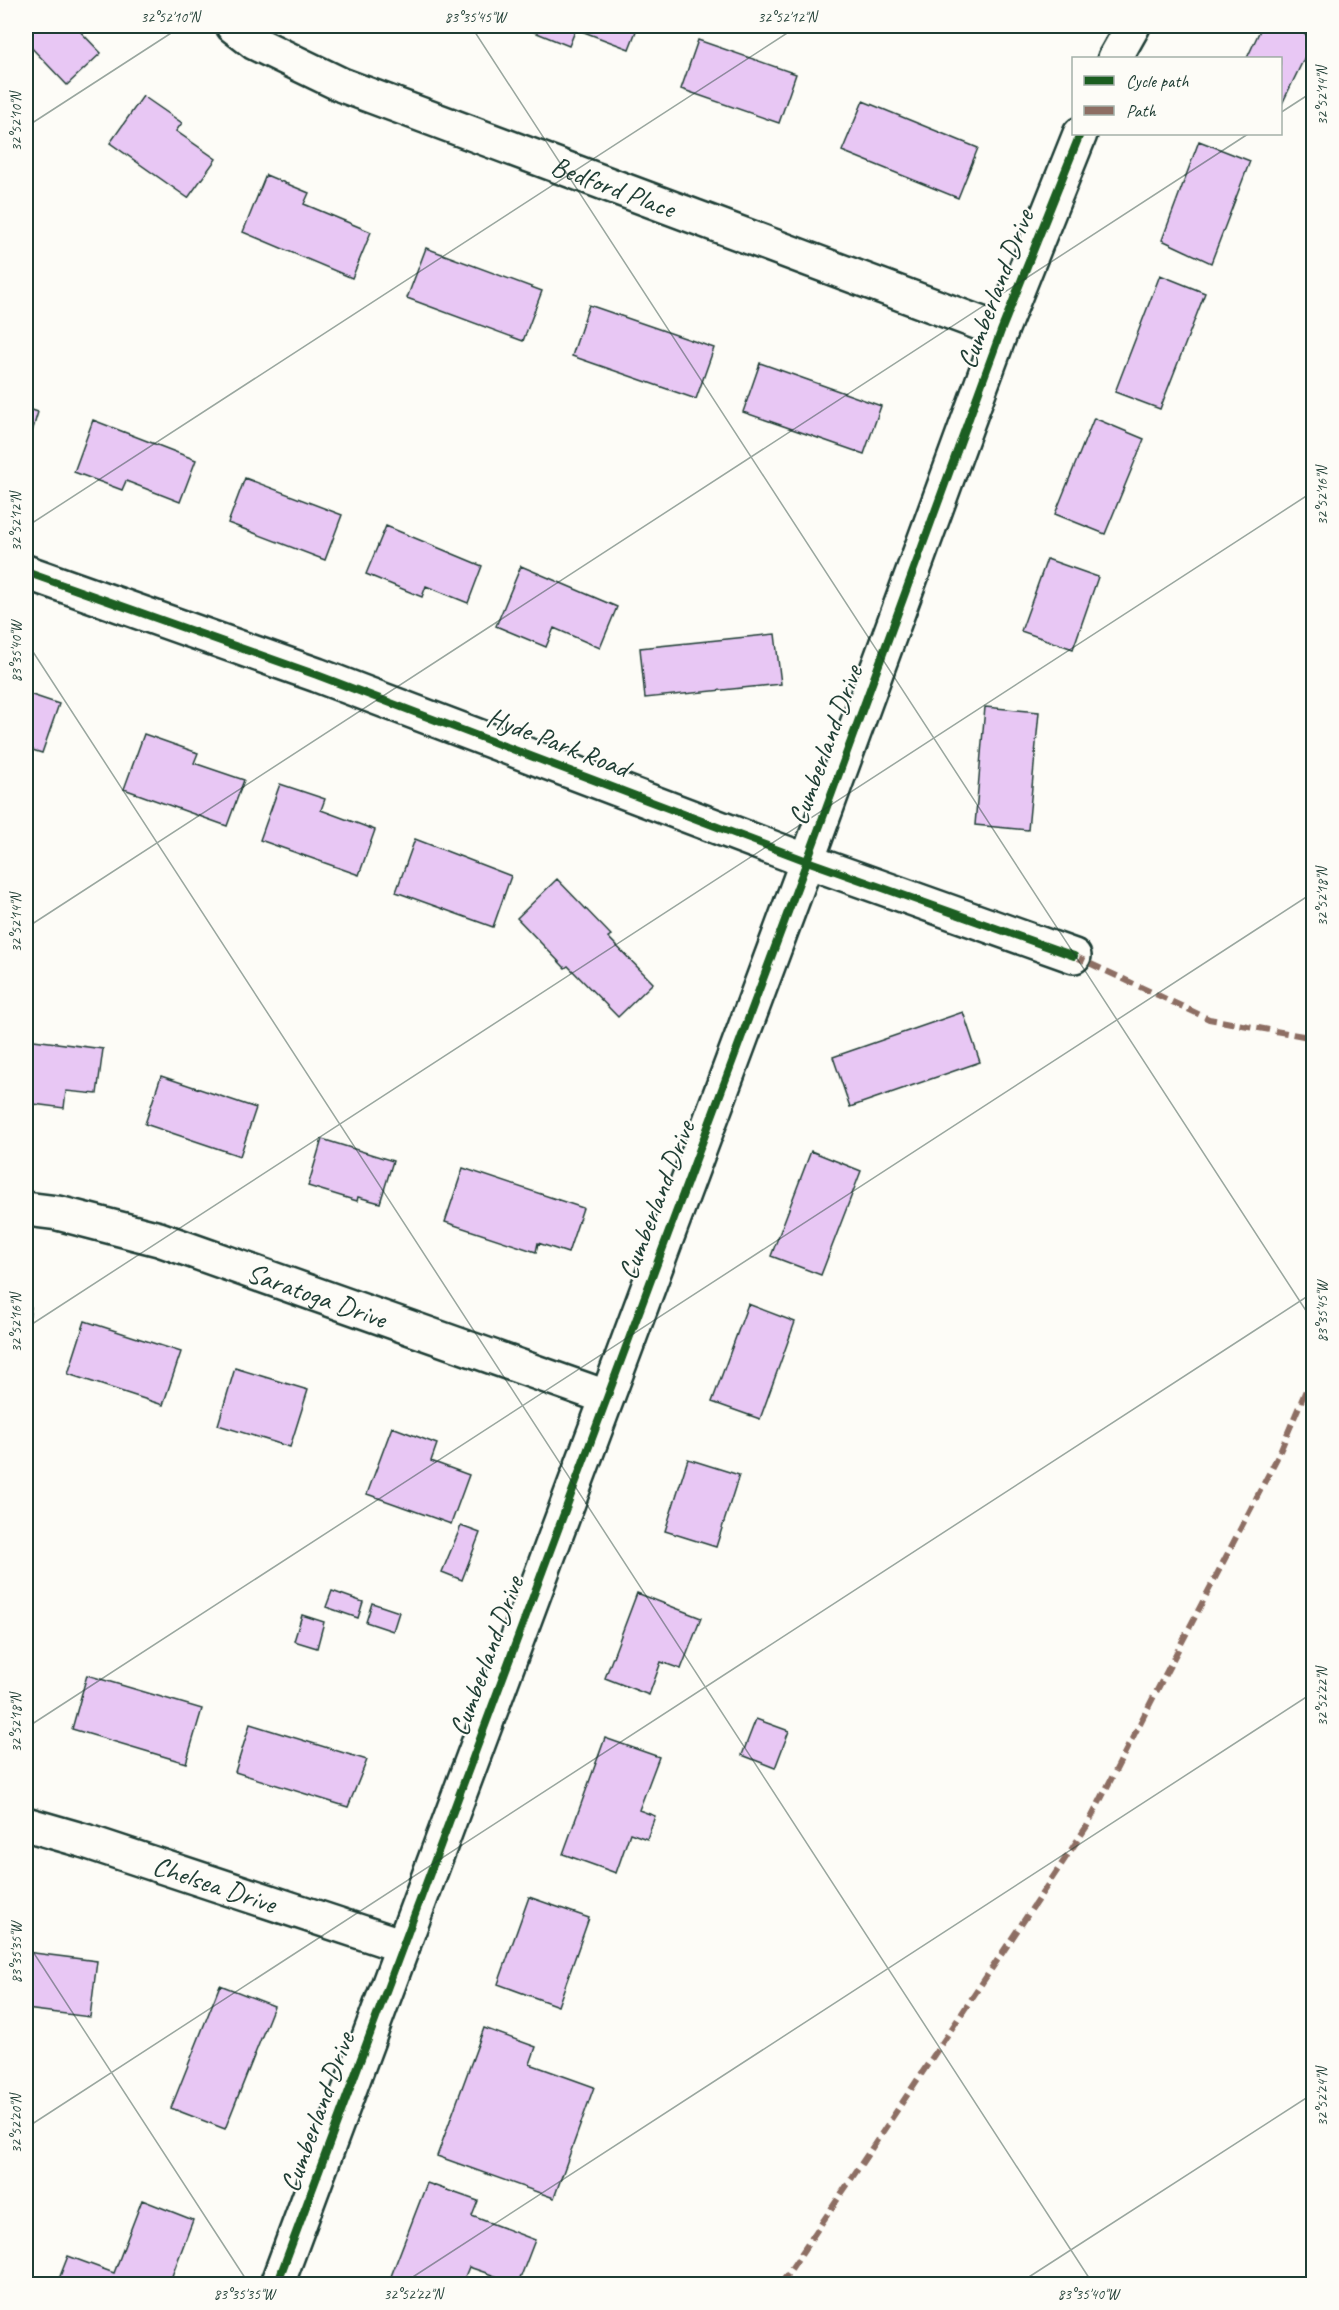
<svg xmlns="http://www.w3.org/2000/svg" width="1339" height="2310" font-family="Caveat,sans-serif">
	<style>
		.building { fill: #e8c7f4; stroke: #1f3d34; stroke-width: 1.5 }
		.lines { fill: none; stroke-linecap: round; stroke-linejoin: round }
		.street-casing { stroke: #1f3d34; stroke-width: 38 }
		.street { stroke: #fdfcf7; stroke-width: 33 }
		.quiet { stroke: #8d6e63; stroke-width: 6; stroke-dasharray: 12 6; stroke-linecap: butt }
		.cycleway-casing { stroke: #fdfcf7; stroke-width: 11 }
		.cycleway { stroke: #1b5e20; stroke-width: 8 }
		.ticks { fill: none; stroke: #1f3d34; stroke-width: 1.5; stroke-opacity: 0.45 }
		.labels { text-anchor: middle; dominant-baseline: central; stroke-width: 4.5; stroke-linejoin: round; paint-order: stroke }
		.street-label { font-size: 28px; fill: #1f3d34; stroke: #fdfcf7 }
		.neatline { fill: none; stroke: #1f3d34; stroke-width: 2 }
		.ticks-label { font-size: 15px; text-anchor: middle; fill: #1f3d34 }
	</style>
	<rect width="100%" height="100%" fill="#fdfcf7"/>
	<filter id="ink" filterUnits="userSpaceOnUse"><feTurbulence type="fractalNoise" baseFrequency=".0167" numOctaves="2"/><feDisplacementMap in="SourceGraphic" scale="12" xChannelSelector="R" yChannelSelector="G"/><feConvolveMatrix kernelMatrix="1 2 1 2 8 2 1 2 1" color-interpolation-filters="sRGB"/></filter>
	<g filter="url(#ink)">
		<path class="building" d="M26 26H75L101 53 67 85 26 42Z
			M523 26H638L629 49 576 29 569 46 522 27Z
			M1262 26H1288L1314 38 1280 108V58H1247Z
			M698 40 796 74 779 123 681 89Z
			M143 96 182 123 176 131 216 159 188 198 110 143Z
			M863 101 978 148 958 198 842 151Z
			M1199 141 1250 161 1211 263 1162 240Z
			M266 175 309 193 304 204 371 232 352 278 243 232Z
			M426 248 542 291 523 341 407 298Z
			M1160 275 1205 293 1160 409 1115 392Z
			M589 305 714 348 696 399 572 356Z
			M760 363 881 406 864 454 743 412Z
			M26 408 38 412 26 452Z
			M1094 418 1144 439 1105 534 1055 514Z
			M93 420 196 460 180 502 126 481 122 490 74 472Z
			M245 478 342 515 325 560 228 523Z
			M386 526 482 566 468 603 426 586 422 597 366 574Z
			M1047 559 1098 577 1073 649 1021 631Z
			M521 566 617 607 600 648 554 628 546 647 496 626Z
			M775 634 781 684 645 698 640 648Z
			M26 693 59 704 42 753 26 748Z
			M985 707 1039 712 1028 830 975 825Z
			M144 734 198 753 194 763 244 780 227 826 124 789Z
			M280 784 325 799 321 810 375 830 359 875 260 840Z
			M415 839 511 876 493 927 396 892Z
			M557 879 611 935 608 937 653 983 618 1017 568 966 565 968 517 918Z
			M963 1012 980 1062 850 1107 833 1057Z
			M26 1039 103 1049 97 1094 66 1091 64 1108 26 1103Z
			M161 1076 256 1108 240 1156 145 1124Z
			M322 1139 393 1161 380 1203 358 1197 357 1201 308 1186Z
			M811 1151 861 1171 821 1275 771 1256Z
			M463 1168 583 1208 568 1253 538 1243 536 1252 445 1222Z
			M748 1304 795 1322 760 1419 712 1402Z
			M26 1306 31 1307 26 1338Z
			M85 1321 181 1352 163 1405 68 1374Z
			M235 1368 308 1390 290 1447 218 1425Z
			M392 1427 437 1444 431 1461 469 1475 451 1524 367 1494Z
			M688 1459 739 1475 716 1547 665 1531Z
			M461 1526 480 1533 462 1580 442 1572Z
			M332 1591 363 1602 358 1618 326 1607Z
			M637 1593 701 1618 681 1669 661 1662 649 1695 605 1678Z
			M372 1603 399 1612 393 1631 366 1622Z
			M302 1615 324 1622 317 1648 294 1641Z
			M87 1675 202 1709 186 1763 72 1729Z
			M756 1719 789 1731 775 1768 742 1755Z
			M250 1724 367 1760 348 1807 235 1772Z
			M605 1738 659 1757 639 1810 655 1816 647 1839 630 1833 616 1873 563 1854Z
			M529 1897 589 1918 558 2006 498 1984Z
			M26 1952 97 1961 90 2017 26 2009Z
			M220 1985 274 2006 225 2129 171 2108Z
			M484 2028 536 2047 530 2064 594 2087 554 2198 437 2156Z
			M427 2183 478 2201 472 2216 535 2240 518 2284 469 2267 462 2284H388Z
			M142 2200 193 2220 169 2284H57L68 2256 114 2273Z"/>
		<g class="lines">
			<g class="street-casing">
				<g id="street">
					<path id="s1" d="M233 26 255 43 342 85 1001 331"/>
					<path d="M1115 58 1133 26"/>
					<path d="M26 572 317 675 807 861 1074 956"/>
					<path id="s2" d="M26 1209 58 1213 159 1239 606 1397"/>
					<path id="s3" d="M26 1824 85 1841 403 1946"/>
					<path d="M277 2284 807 861 1001 331 1080 134"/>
				</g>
			</g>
			<use href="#street" class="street"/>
			<path class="quiet" d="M1074 956 1209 1019 1314 1038
				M781 2284 1087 1826 1278 1456 1314 1371"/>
			<g class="cycleway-casing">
				<path id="cycleway" d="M26 572 317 675 807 861 1074 956
					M277 2284 807 861 1001 331 1080 134"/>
			</g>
			<use href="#cycleway" class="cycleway"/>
		</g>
	</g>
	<path class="ticks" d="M471 26 1314 1323M1280 113 1314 91M26 127 182 26M26 527 798 26M26 641 1093 2284M26 928 1248 134M26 1328 1314 491M26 1728 1314 892M26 1941 249 2284M26 2128 1314 1292M402 2284 1314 1692M1018 2284 1314 2093"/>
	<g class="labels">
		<g class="street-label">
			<text stroke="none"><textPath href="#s1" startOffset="414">Bedford Place</textPath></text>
			<text transform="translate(995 289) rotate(-69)">Cumberland Drive</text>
			<text transform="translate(558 742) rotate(21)">Hyde Park Road</text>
			<text transform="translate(825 745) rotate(-70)">Cumberland Drive</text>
			<text transform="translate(656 1200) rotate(-69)">Cumberland Drive</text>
			<text stroke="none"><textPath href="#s2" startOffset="304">Saratoga Drive</textPath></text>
			<text transform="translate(486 1656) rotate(-70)">Cumberland Drive</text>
			<text stroke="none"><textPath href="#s3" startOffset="198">Chelsea Drive</textPath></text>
			<text transform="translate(317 2112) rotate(-70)">Cumberland Drive</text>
		</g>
	</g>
	<rect width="1339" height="2310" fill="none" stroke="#fdfcf7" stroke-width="66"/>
	<rect x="1072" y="57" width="210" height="78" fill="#fdfcf7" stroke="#a4b0a9" stroke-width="1.5"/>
	<rect x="1084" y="76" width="30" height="9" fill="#1b5e20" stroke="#a4b0a9" stroke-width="1.5"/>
	<text x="1126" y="87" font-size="18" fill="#1f3d34">Cycle path</text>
	<rect x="1084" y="106" width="30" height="9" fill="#8d6e63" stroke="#a4b0a9" stroke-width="1.5"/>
	<text x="1126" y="117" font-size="18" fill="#1f3d34">Path</text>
	<rect x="33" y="33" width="1273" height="2244" class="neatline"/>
	<g class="ticks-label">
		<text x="170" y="22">32°52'10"N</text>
		<text x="475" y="22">83°35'45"W</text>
		<text x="787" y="22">32°52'12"N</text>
		<text transform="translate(1322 96) rotate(-90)" y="5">32°52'14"N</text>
		<text transform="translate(16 122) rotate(-90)" y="5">32°52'10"N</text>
		<text transform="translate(1322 496) rotate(-90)" y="5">32°52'16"N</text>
		<text transform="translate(16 522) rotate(-90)" y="5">32°52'12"N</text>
		<text transform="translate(16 652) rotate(-90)" y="5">83°35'40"W</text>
		<text transform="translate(1322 897) rotate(-90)" y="5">32°52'18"N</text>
		<text transform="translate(16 923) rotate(-90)" y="5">32°52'14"N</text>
		<text transform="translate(1322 1312) rotate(-90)" y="5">83°35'45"W</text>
		<text transform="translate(16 1323) rotate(-90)" y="5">32°52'16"N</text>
		<text transform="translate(1322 1697) rotate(-90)" y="5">32°52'22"N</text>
		<text transform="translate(16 1723) rotate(-90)" y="5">32°52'18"N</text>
		<text transform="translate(16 1953) rotate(-90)" y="5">83°35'35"W</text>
		<text transform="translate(1322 2097) rotate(-90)" y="5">32°52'24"N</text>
		<text transform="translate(16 2124) rotate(-90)" y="5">32°52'20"N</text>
		<text x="244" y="2299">83°35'35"W</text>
		<text x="413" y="2299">32°52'22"N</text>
		<text x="1088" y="2299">83°35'40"W</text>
	</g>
</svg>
